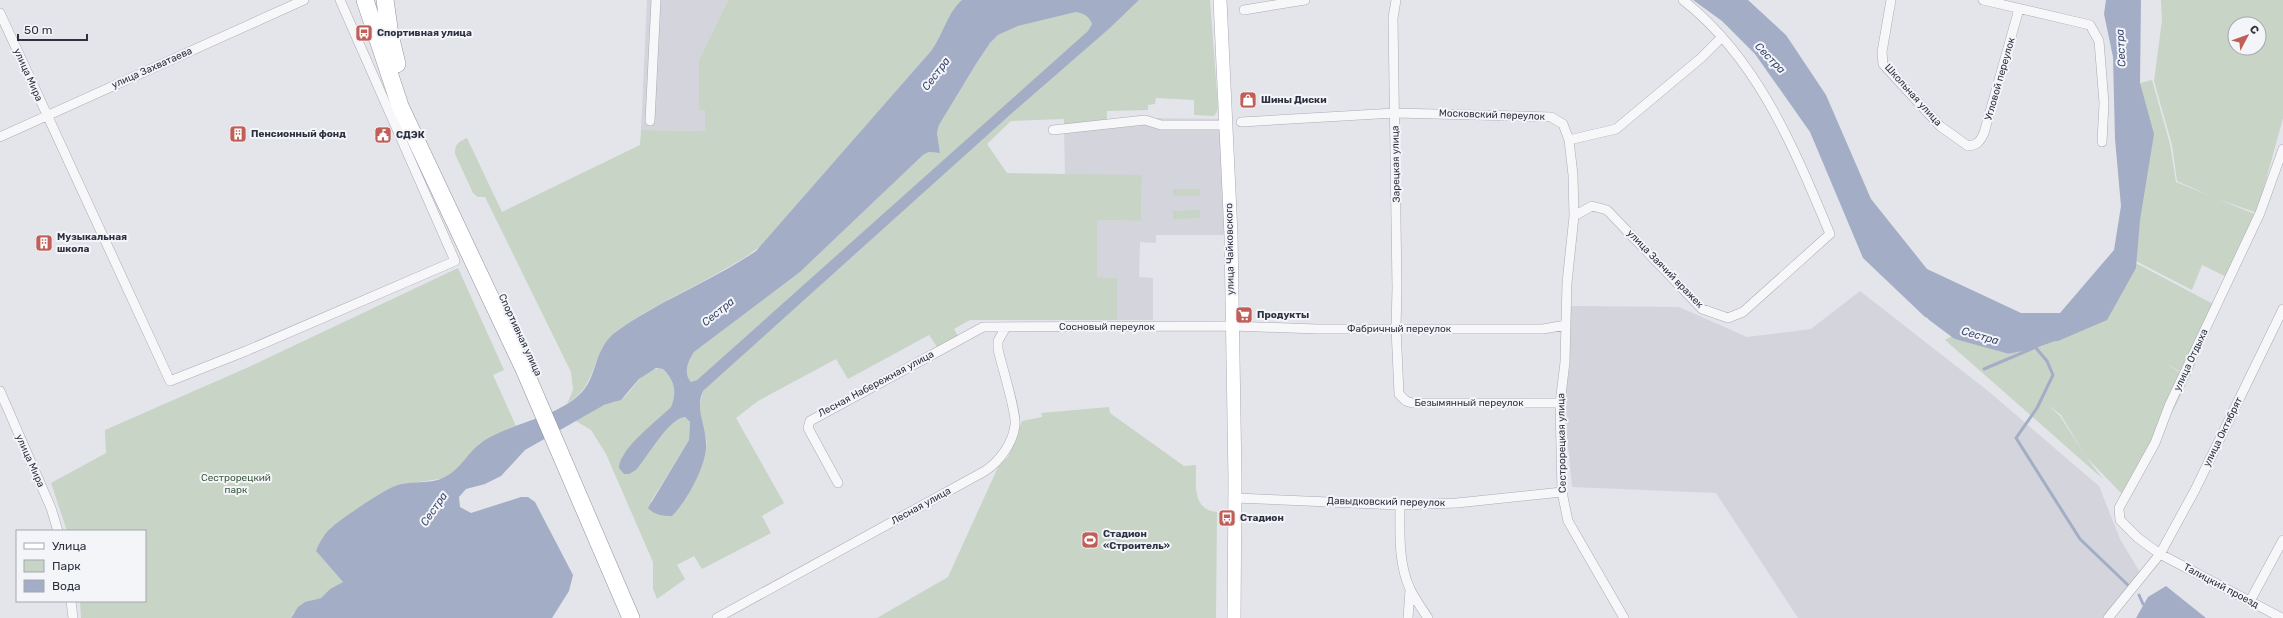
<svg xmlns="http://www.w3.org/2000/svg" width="2283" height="618" font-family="Rubik,sans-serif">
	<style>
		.built { fill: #d3d4dc }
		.green { fill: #c7d4c6; fill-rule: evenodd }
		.water { fill: #a4adc6; fill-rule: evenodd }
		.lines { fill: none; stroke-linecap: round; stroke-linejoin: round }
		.stream { stroke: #a4adc6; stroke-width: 3 }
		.river { stroke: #a4adc6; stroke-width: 17 }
		.street-casing { stroke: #aaabb5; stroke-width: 10 }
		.secondary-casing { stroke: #aaabb5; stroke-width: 14 }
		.highway-casing { stroke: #8d91a0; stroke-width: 18 }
		.street { stroke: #f7f7f9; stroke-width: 9 }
		.secondary { stroke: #fff; stroke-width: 13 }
		.highway { stroke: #fff; stroke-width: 17 }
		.labels { text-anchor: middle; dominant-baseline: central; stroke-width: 4; stroke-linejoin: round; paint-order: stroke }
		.poi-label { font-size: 10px; font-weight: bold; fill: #2e3141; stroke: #f4f5f8; text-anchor: start }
		.street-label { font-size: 10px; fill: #2e3141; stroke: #f4f5f8 }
		.park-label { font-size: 10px; fill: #3c5c3d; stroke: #f4f5f8 }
		.water-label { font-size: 11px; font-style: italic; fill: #3c4871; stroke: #f4f5f8 }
	</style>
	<rect width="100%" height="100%" fill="#e4e5eb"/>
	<path class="built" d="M647 0H728L699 60V110H705V131L641 130Z
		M1138 116 1152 118 1223 119 1228 235H1156V243L1140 242 1139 277 1153 278V320H1117V278L1097 277V220L1141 221 1142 175H1065L1064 128Z
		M1860 291 1988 391 2099 486 2120 539 2141 574 2105 618H1798L1716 493 1572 487 1564 404 1570 364 1571 306 1679 307 1747 337 1811 329Z"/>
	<path class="green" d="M728 0H962C947 13 943 35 931 51L770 237C748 259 724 269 698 284 669 299 639 314 613 334 589 358 600 382 567 404L573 390 571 372 485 197H478L473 193 455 154C455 144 458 142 467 138L502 212 640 145 641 130 705 131V110H699V60Z
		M1139 0H1210L1218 107 1217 112 1214 116 1194 115V100L1156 98 1155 104 1148 105V110L1107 111V123L1064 128V119L1011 121 987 144 1007 173 1142 175 1141 221 1097 220V277L1117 278V320H970L954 329 958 336 937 347 929 335 848 379 836 359 758 401 736 418 784 503 762 516 771 533 702 569 694 556 677 565 685 579 657 599 653 589V562L606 454 591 430 576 421C584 416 593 410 602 406 609 403 617 403 623 398 636 388 642 366 663 369 675 381 677 392 671 407L622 456 636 470C647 458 669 418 685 417L690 422 689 440 650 503 700 470 707 443 699 409 703 391 1011 114 1110 28Z
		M2161 0H2283V118L2257 213 2215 198 2177 181 2172 145 2154 81 2162 20ZM2235 24H2259V48H2235Z
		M1076 12C1084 14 1089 16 1092 24L1089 31 697 380 691 382C683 373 688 361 694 352L800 272 923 155 929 152 940 153 937 133 939 125 976 64 990 43 998 35 1018 26Z
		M2152 80 2170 144 2176 182 2257 215 2233 280 2202 265 2192 290 2130 258 2132 85Z
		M2132 134 2135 217 2124 274 2096 317 2038 344 2042 347 2041 344 2100 322 2128 275 2130 260 2217 306 2190 377 2163 362 2189 378 2174 409 2122 494 2086 457 2061 415 2048 405 2060 416 2086 457 2103 479 1945 340 1959 332 2010 346 2033 341 2091 317 2119 276 2131 222 2128 136Z
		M1173 189H1200V196H1173Z
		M1200 210V218L1173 219V211Z
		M458 268 504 370 493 375 516 426 480 443 457 470 445 478 395 486 331 528 316 551 343 582 330 589 321 598 312 600 293 613 291 618H81L80 601H145V531H67L51 483 106 453 105 430 251 366Z
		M1109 407 1110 413 1184 466 1196 465C1196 484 1192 510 1217 512L1216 618H877L948 577 999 465 1008 457 1022 421 1042 417 1041 413Z"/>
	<path class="water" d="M962 0H1139L1110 28 1011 114 703 391C695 409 705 423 706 442 708 463 687 501 672 516 663 516 654 515 648 508L689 440 690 422 685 417C669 418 647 458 636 470L629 474H624L619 468C619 449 657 421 671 407 677 392 675 381 663 369L656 368 639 379 621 400 604 405 525 450 501 476 485 484 466 489 459 497 460 507 471 513 521 497H528L535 502 573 575 569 591 552 618H291L298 607 305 602 321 598 330 589 343 582 316 551C319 543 325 533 331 528 342 518 382 491 395 486 411 480 430 485 445 477 461 469 468 452 482 442 511 423 555 418 580 394 598 377 592 354 613 334 657 301 711 282 756 251L931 51C943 35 947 13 962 0ZM1076 12C1084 14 1089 16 1092 24L1088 31 697 380 691 382C683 373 688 361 694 352L800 272 923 155 929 152 940 153 937 133 939 125 976 64 990 43 998 35 1018 26Z
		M1693 0H1748L1786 35 1826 95 1871 199 1927 269 2021 313H2060L2114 250 2121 206 2115 139 2113 57 2104 14 2106 0H2141L2140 83 2154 134 2140 220 2136 268 2107 320 2058 341 1997 343 1925 317 1863 258 1810 132 1755 54 1722 21Z
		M2166 586 2206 618H2136L2148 597Z"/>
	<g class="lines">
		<path class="stream" d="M2030 341 2047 361 2053 375 2037 408 2016 438 2080 539 2131 588
			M1984 369 2036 347
			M2139 595 2143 604"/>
		<path class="river" d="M1934 313 1958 331 2009 345 2030 341 2052 333"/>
		<g class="street-casing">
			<path id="street" d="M1396 0 1393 18 1397 288 1396 328 1399 394 1406 401 1412 403H1560
				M1891 0 1882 52 1883 64 1940 126 1968 146C1977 145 1980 142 1984 133L2019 9
				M1983 0 2090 25 2099 41 2104 103 2102 142
				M1244 10 1305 0
				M0 13 170 381 246 351 455 261 340 0
				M650 121 656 0
				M1241 122 1395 113 1551 117 1563 124 1569 140 1573 175 1574 216 1567 283 1565 362 1560 403 1562 492 1568 521 1624 618
				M1053 130 1145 120 1161 125H1226
				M0 137 304 0
				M1569 140 1616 129 1701 58 1722 37
				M1574 216 1592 206 1607 210 1702 309 1728 318 1743 312 1830 234C1794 148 1758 59 1683 0
				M0 391 51 508 58 531
				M838 483 808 428 810 421 983 327 1232 326 1317 329H1543L1566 325
				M1235 498 1400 505 1457 503 1562 492
				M1400 505C1400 533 1398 563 1410 589 1415 599 1422 609 1428 618
				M71 601 73 618
				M2250 601 2283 540
				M717 618 985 471C1000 461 1013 443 1015 425 1017 413 1001 364 998 349V341L1006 327
				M1408 618 1410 590
				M2108 618 2160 554 2195 490 2283 309
				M2282 618 2160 554 2138 538 2120 520 2119 508 2155 443 2169 406 2260 213 2283 149"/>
		</g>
		<g class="secondary-casing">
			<path id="secondary" d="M1220 0 1231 235 1235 480 1234 618"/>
		</g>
		<g class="highway-casing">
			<path id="highway" d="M365 0 400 106 524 369 631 618
				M385 0 390 35 397 64"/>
		</g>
		<use href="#street" class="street"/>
		<use href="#secondary" class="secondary"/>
		<use href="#highway" class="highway"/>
	</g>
	<defs>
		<g id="bus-square" transform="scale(0.9)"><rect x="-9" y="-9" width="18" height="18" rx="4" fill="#c15e58" stroke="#f4f5f8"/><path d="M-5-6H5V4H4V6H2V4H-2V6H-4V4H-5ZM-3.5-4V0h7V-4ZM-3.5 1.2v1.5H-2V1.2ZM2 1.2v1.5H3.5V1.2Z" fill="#fff"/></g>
		<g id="shop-square" transform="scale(0.9)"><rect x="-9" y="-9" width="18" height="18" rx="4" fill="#c15e58" stroke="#f4f5f8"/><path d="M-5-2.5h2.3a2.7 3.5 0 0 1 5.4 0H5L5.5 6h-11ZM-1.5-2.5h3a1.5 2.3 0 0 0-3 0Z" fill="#fff"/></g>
		<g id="building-square" transform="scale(0.9)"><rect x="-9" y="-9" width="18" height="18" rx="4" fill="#c15e58" stroke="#f4f5f8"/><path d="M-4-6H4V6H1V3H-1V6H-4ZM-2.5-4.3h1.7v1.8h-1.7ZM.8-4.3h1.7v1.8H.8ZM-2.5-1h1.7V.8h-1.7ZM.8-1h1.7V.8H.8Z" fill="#fff"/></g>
		<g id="civic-square" transform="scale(0.9)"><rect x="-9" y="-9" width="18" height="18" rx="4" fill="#c15e58" stroke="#f4f5f8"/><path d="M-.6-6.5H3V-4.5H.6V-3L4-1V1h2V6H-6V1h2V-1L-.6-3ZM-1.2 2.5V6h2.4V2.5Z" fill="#fff"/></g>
		<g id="supermarket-square" transform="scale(0.9)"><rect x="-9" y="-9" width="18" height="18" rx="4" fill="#c15e58" stroke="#f4f5f8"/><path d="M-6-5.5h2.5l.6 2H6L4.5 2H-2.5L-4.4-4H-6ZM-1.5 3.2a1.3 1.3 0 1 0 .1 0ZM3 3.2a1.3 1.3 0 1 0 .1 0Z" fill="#fff"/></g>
		<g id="stadium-square" transform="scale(0.9)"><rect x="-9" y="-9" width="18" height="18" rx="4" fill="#c15e58" stroke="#f4f5f8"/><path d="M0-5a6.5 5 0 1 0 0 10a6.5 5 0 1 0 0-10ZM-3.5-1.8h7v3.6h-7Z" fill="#fff"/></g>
	</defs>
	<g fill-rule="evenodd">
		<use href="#bus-square" x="364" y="33"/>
		<use href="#shop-square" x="1248" y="100"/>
		<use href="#building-square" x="238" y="134"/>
		<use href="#civic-square" x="383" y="135"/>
		<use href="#building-square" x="44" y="243"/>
		<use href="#supermarket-square" x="1244" y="315"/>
		<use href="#bus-square" x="1227" y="518"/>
		<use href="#stadium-square" x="1090" y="540"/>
	</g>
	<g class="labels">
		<g class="poi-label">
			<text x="377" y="33">Спортивная улица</text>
			<text x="1261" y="100">Шины Диски</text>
			<text x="251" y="134">Пенсионный фонд</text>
			<text x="396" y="135">СДЭК</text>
			<text x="57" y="237">Музыкальная<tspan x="57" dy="12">школа</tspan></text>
			<text x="1257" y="315">Продукты</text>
			<text x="1240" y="518">Стадион</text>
			<text x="1103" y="534">Стадион<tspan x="1103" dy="12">«Строитель»</tspan></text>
		</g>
		<g class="street-label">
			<text transform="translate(152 68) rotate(-24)">улица Захватаева</text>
			<text transform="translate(28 75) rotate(66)">улица Мира</text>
			<text transform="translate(2000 79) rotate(-74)">Угловой переулок</text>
			<text transform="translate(1913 95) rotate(48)">Школьная улица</text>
			<text transform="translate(1492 115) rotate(2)">Московский переулок</text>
			<text transform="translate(1396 164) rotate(-91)">Зарецкая улица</text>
			<text transform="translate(1230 249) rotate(-91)">улица Чайковского</text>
			<text transform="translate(1665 269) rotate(46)">улица Заячий вражек</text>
			<text x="1107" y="327">Сосновый переулок</text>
			<text x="1399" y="329">Фабричный переулок</text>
			<text transform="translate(520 335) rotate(65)">Спортивная улица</text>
			<text transform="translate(2191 360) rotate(-65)">улица Отдыха</text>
			<text transform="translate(876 384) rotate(-28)">Лесная Набережная улица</text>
			<text x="1469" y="403">Безымянный переулок</text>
			<text transform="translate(2223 432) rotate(-64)">улица Октябрят</text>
			<text transform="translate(1562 443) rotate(-91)">Сестрорецкая улица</text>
			<text transform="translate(30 461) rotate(66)">улица Мира</text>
			<text transform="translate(1386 502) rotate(1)">Давыдковский переулок</text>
			<text transform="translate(921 506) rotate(-29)">Лесная улица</text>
			<text transform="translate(2221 586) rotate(28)">Талицкий проезд</text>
		</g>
		<g class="park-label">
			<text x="236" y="478">Сестрорецкий<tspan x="236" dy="12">парк</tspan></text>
		</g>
		<g class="water-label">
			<text transform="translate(2121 48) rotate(-93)">Сестра</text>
			<text transform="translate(1770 58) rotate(46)">Сестра</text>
			<text transform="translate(936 74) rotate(-53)">Сестра</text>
			<text transform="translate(718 312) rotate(-39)">Сестра</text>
			<text transform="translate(1980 336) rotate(16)">Сестра</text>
			<text transform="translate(434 509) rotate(-55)">Сестра</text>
		</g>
	</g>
	<rect x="16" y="530" width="130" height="72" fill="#f4f5f8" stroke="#a5a7af"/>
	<rect x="24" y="543" width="20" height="6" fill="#ffffff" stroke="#a5a7af"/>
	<text x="52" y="550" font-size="12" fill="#2e3141">Улица</text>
	<rect x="24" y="560" width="20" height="12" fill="#c7d4c6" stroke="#a5a7af"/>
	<text x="52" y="570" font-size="12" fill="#2e3141">Парк</text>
	<rect x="24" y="580" width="20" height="12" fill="#a4adc6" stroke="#a5a7af"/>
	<text x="52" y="590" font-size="12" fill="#2e3141">Вода</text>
	<g transform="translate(2247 36) rotate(49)"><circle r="19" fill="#f4f5f8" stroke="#a5a7af"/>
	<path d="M0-3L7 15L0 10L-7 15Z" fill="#c15e58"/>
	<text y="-6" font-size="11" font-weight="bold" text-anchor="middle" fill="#2e3141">С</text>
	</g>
	<path d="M18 34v6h69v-6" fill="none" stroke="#2e3141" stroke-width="2"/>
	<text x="24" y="34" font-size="12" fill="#2e3141" stroke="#f4f5f8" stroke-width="3" paint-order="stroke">50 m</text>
</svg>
